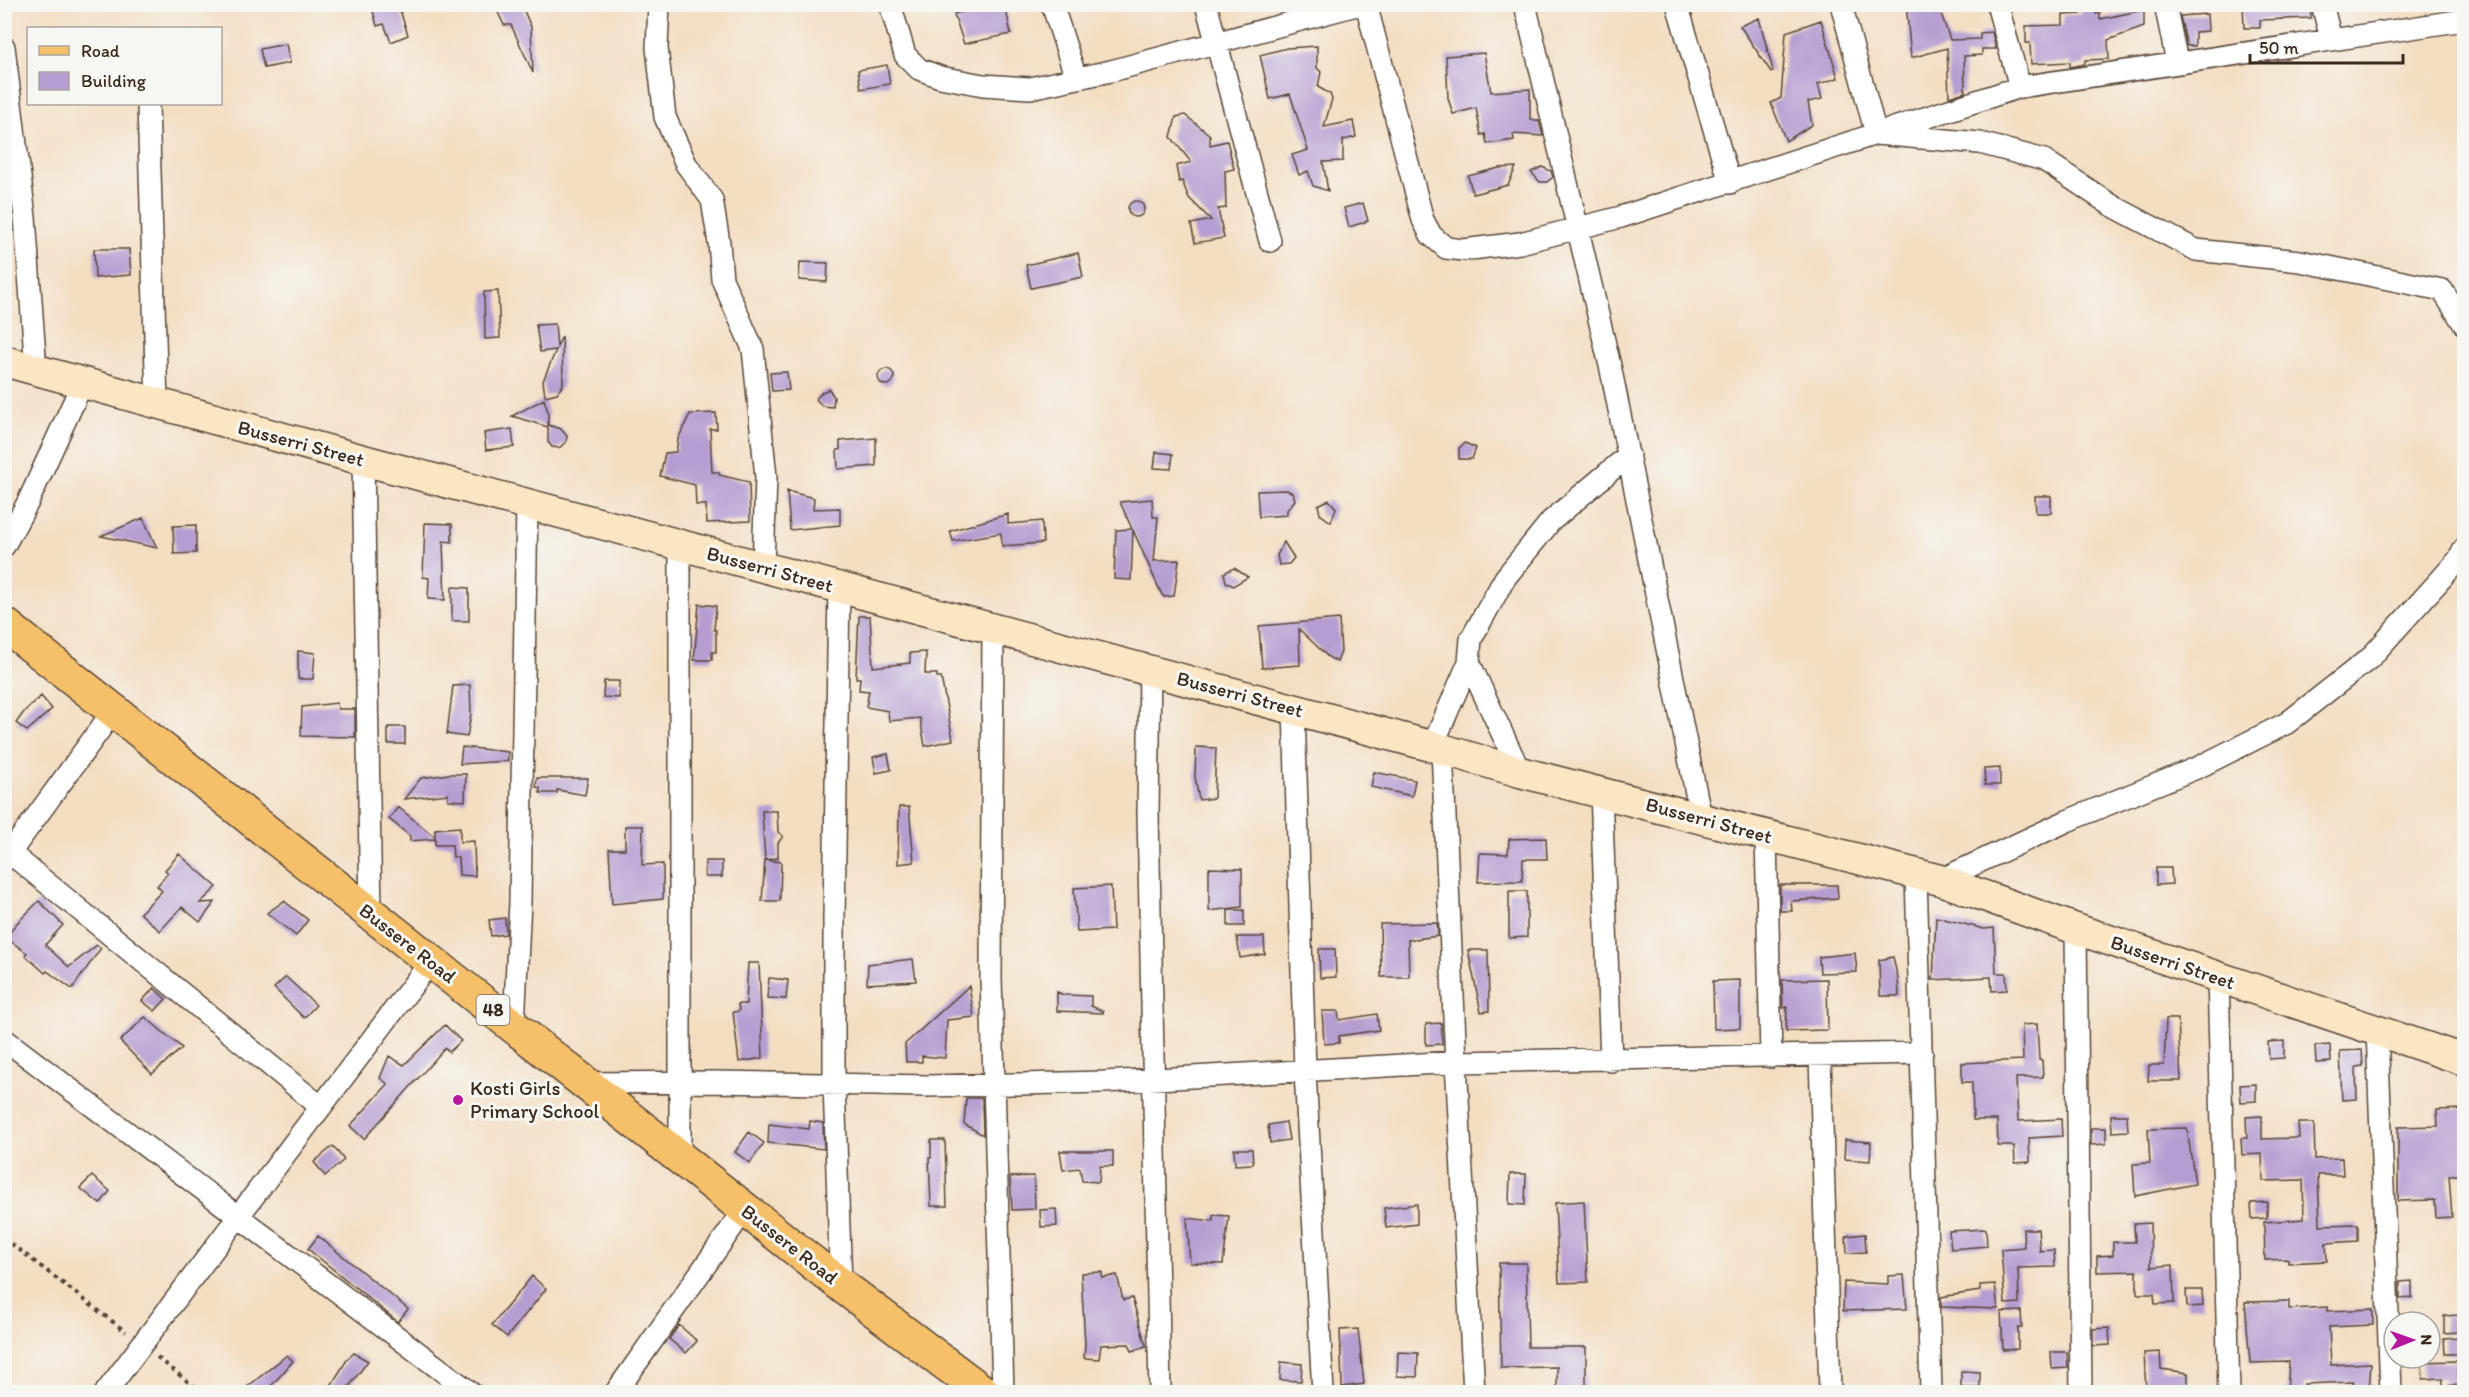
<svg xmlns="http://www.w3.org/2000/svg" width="2469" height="1397" font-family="Itim,sans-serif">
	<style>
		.building { fill: #b59dd1 }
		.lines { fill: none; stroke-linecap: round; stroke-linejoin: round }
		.minor-casing { stroke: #574537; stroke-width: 24 }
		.secondary-casing { stroke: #574537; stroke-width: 33 }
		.primary-casing { stroke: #574537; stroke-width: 36 }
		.path { stroke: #574537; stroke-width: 4; stroke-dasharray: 4.5 4.5; stroke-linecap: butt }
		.minor { stroke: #fff; stroke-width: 21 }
		.secondary { stroke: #fbe6c4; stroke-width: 30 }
		.primary { stroke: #f6c06b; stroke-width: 33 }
		.poi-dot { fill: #b5179e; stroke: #f6f6f2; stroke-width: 2 }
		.labels { text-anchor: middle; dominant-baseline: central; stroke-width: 6; stroke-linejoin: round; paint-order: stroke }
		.shield { fill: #f6f6f2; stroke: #73675e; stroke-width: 1.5 }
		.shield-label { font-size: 18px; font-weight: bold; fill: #3b2a1e }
		.street-label { font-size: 20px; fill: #3b2a1e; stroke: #f6f6f2 }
		.poi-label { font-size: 20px; fill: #3b2a1e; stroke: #f6f6f2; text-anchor: start }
	</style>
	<rect width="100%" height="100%" fill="#f6f6f2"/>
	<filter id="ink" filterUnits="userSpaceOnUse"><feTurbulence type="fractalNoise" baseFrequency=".0167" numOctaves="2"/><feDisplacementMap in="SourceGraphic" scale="12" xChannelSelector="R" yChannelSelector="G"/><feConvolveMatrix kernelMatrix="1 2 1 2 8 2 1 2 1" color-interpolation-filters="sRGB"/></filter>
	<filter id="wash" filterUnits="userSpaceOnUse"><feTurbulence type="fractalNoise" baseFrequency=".008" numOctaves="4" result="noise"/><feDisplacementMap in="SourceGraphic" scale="24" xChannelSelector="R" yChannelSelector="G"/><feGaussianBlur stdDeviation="1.35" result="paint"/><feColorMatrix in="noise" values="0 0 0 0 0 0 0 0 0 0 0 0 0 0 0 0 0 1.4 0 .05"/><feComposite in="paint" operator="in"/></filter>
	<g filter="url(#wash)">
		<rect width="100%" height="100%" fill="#f3dec2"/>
		<g id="blocks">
			<path class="building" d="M371 4H398L408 35 391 42 384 24 377 26Z
				M494 4H521L531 27 533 73 511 25H504Z
				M989 4H1005L1011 34 964 44 954 14Z
				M1906 4H1938L1950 40 1980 39V33L1992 32 1996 49H1982V55L1964 56 1965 92 1949 97 1947 48 1911 58Z
				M2080 4H2096V14L2100 13V19L2144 10V27L2108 40 2109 59 2085 60V64L2070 67V62L2031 64 2030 43H2026V26L2063 25V15L2081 14Z
				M2243 4H2310L2311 18 2260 20V28H2244Z
				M2207 14 2208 31 2195 32V46H2187L2180 16Z
				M1759 18 1773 71 1771 72 1740 26Z
				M1821 20 1838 78 1818 84 1822 99 1808 102 1812 125 1786 141 1771 103 1781 98 1786 32Z
				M286 44 290 63 264 68 260 49Z
				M1317 46V68L1321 72 1318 87 1330 94 1332 99 1324 127 1353 121 1356 137 1343 140V161L1323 162 1328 191 1313 186 1308 171 1299 175 1292 155 1308 150 1290 94 1270 99 1260 55 1287 48Z
				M1484 53 1491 92 1530 89V119L1539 121 1543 136 1513 134 1514 140 1487 144 1485 134 1481 135 1476 108 1453 114 1448 98 1446 56Z
				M887 65 890 84 861 89 858 70Z
				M1185 115 1210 135V145L1227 141 1234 169 1225 171 1226 208 1218 209 1224 238 1195 243 1191 224 1211 220 1189 198 1182 181 1179 182 1176 166 1191 162 1171 137 1176 117Z
				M1516 167 1508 185 1473 194 1468 176 1499 168Z
				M1542 167 1551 171 1553 177 1547 182H1540L1531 172Z
				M1128 209a8 8 0 1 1 16 0a8 8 0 1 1-16 0Z
				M1363 203 1368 221 1349 227 1344 208Z
				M94 249H129L131 275 95 278Z
				M1078 253 1083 277 1031 288 1026 265Z
				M800 262 828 263 827 282 799 280Z
				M498 291 500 338 485 339 484 292Z
				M555 324 557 347 562 336 563 385 557 393 545 396 543 381 556 350 540 352 536 325Z
				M878 377a8 8 0 1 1 16 0a8 8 0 1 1-16 0Z
				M787 372 789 390 772 391 770 373Z
				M829 389 834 397 833 407 822 406 816 399 822 392Z
				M544 399 548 412V425L561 429 567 436 566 442 559 448 552 447 548 442V427L512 416Z
				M716 413 717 429H710L712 472H719V475L749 482 750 521 707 523 706 505H696L695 485 660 476 665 453 676 452 678 439 690 414Z
				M512 429 514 447 486 450 484 433Z
				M876 438V466L838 469 837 450H840V441Z
				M1465 443 1476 448 1472 459H1459V448Z
				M1156 452 1173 454 1171 469 1154 468Z
				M1287 490 1293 493 1295 500 1287 510V515L1259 517 1257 491Z
				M787 491 814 498 813 509 840 508V525L790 530Z
				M2035 496H2051V513H2036Z
				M1152 499 1153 517H1158L1154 561 1179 560 1174 596 1164 597 1161 593 1133 530 1131 580 1114 579 1116 530 1132 529 1120 502Z
				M1329 500 1336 508 1331 522 1320 514 1318 505Z
				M1008 514V524L1042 521 1043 543 1002 546 1001 533 953 541 950 531Z
				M143 518 157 548 101 536Z
				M425 523 452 524V542L443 541 445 600 428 599 429 578 423 577Z
				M196 525V553L174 554 173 526Z
				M1284 542 1294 558 1289 564 1279 565 1277 555Z
				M1234 568 1248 577 1233 586 1226 582 1224 573Z
				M452 587 469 588V621H452Z
				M699 604 716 606 714 630H716V652H712V660H694Z
				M859 616H870L873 667 910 663V653L926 652 925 674H937V677H941L953 740 925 746 920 718 889 721 888 711 866 707 869 691 859 690 860 678H856Z
				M1339 619 1341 652 1337 662 1328 657 1299 629 1300 665 1262 668 1259 626Z
				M298 651 315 653 313 679H298Z
				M604 681H619V698L603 697Z
				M470 685 471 714 467 737 447 734 453 686Z
				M41 696 52 709 27 731 16 723 24 712Z
				M337 703 338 709H355V737L301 736 302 707Z
				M388 727H405V744H388Z
				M462 747 508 752V761L460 764Z
				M1196 747 1216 748 1214 798 1199 800 1195 777Z
				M888 754 891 770 876 773 873 757Z
				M2000 768V785H1985L1984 769Z
				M1374 772 1415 780 1412 796 1371 787Z
				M449 774H466L465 801 448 800V794L404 799 421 778Z
				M537 778H588L585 795 557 790V793H540V788L536 787Z
				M398 807 435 837V829L460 827V842L474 841 475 876 459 875 458 857H453L452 845H435V839L410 841V836L389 819Z
				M899 807H909L914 862 898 864Z
				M762 811H777L778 832 783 836 778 843V858L765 860Z
				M625 826H643L642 865 663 864V899L612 904 609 849H625Z
				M1546 838 1547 859H1523L1522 881 1478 882 1480 853 1508 854 1509 839Z
				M179 854 217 887 200 903 215 902 200 922 182 907 160 931 140 913 162 891 157 886 168 873 165 870Z
				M765 860 781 862 780 901H762Z
				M705 861H722V877H705Z
				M1209 868 1242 869V907L1209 911Z
				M2156 868H2171L2172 884 2156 885Z
				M1780 885H1837L1838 898 1791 901 1792 911H1780Z
				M1111 886 1113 930 1077 932 1074 888Z
				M1509 891H1527V937L1509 938Z
				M39 901 63 925 45 945 69 967 97 945 101 948 72 989 47 971 45 973 25 955 27 953 6 938 15 925Z
				M284 901 308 920 296 936 267 913Z
				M1228 910H1244V926H1228Z
				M1936 917 1984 929 1994 928 1996 973H2006L2007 990 1992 991 1991 977 1933 980Z
				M505 918 506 934 491 936 489 920Z
				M1437 923 1438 936 1408 940 1409 977H1381L1380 924Z
				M1237 937H1264L1265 954 1240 958Z
				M1319 949H1335L1336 977 1320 978Z
				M1468 950H1488L1489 1011 1481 1012Z
				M1855 953 1857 972 1820 973 1819 957Z
				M1893 957 1898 979 1899 996H1880L1879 960Z
				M913 959 916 981 867 984 868 964Z
				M748 963H759L763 1058 739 1062 733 1012 739 1011 738 1004H746Z
				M286 977 316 1005 304 1018 274 988Z
				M769 978 788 980 786 999 767 998Z
				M1827 979 1828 1030 1786 1031 1787 1007 1783 1008 1782 980Z
				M1740 980V1028L1714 1029 1713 981Z
				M969 986 974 1017 947 1020 945 1058 922 1056V1062H906L905 1044Z
				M154 988 166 999 155 1011 142 1001Z
				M1057 992 1064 995 1091 996V1006L1103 1011V1013L1057 1011Z
				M1322 1011H1338L1339 1020 1377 1014 1379 1030 1339 1036V1043L1324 1044Z
				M145 1017 182 1048 152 1074 120 1041Z
				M2166 1019H2178L2181 1081H2148L2149 1065H2164Z
				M1441 1023 1442 1044 1426 1045V1024Z
				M2037 1024 2039 1060H2042L2043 1077 2016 1078 2018 1121 2061 1119 2062 1136 2029 1138 2030 1162 2015 1163 2014 1146H1998L1997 1120H1973L1972 1082H1962V1063L2023 1060 2022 1025Z
				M445 1025 461 1041 449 1052 445 1048 364 1139 350 1126 388 1084 380 1078 389 1056 404 1065Z
				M2284 1041V1058L2269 1059 2268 1042Z
				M2330 1045 2331 1062 2316 1063 2315 1046Z
				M2362 1050 2363 1066 2356 1067 2357 1099 2342 1100 2340 1051Z
				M2256 1084V1101L2241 1102 2240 1085Z
				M966 1098H982L983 1135 964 1124Z
				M2464 1109V1175H2449L2452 1217 2436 1218 2435 1200 2398 1201V1127L2438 1126 2437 1110Z
				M2111 1115H2127L2128 1131 2112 1132Z
				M2262 1116V1139L2299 1138 2298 1123H2314L2315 1159 2342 1158 2343 1175H2318L2320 1225 2358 1224V1241L2326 1243 2327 1261 2288 1263V1259L2265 1260 2264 1222 2304 1219 2303 1180 2263 1181 2262 1154 2242 1155 2241 1138H2247L2246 1117Z
				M810 1121 823 1123 824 1149 768 1143 769 1124 809 1129Z
				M1286 1122 1289 1140 1270 1143 1268 1125Z
				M2091 1128H2106V1144L2091 1145Z
				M2187 1128 2195 1184 2135 1196 2133 1164 2150 1163 2148 1129Z
				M749 1132 764 1143 750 1163 735 1152Z
				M931 1140H945L947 1206H931L929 1158H931Z
				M1845 1140 1871 1142 1870 1161 1844 1159Z
				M333 1146 344 1160 325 1176 314 1162Z
				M1234 1149H1252L1253 1164 1235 1165Z
				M1060 1151H1113V1166H1100L1099 1182 1082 1181 1080 1168 1063 1170Z
				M1510 1174H1526L1525 1205 1509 1204Z
				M92 1176 110 1191 100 1204 80 1188Z
				M1034 1176 1035 1209 1012 1210 1010 1177Z
				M1584 1201 1588 1282 1559 1283 1555 1203Z
				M2267 1202V1218L2252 1219 2251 1203Z
				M1417 1204V1224L1386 1228 1384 1208Z
				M1056 1209 1057 1226 1041 1227 1040 1210Z
				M1213 1215 1229 1216 1223 1264 1190 1263 1187 1218 1213 1221Z
				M2150 1223 2151 1267 2173 1265 2174 1303 2155 1304 2154 1294H2137V1271L2097 1272V1256L2113 1255V1242H2135L2134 1224Z
				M1986 1229 1987 1246 1951 1249 1949 1231Z
				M2023 1229H2038L2040 1251 2054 1250 2055 1267 2018 1268 2019 1303 2005 1304 2001 1249 2024 1247Z
				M1865 1234 1866 1252 1847 1253 1846 1236Z
				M318 1236 408 1309 398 1322 308 1249Z
				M1499 1263H1526L1528 1347H1586V1392H1557V1367L1501 1368Z
				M1102 1272V1278L1117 1275 1123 1300 1132 1298 1146 1346 1132 1351 1129 1344 1101 1345 1099 1359 1084 1358 1085 1344 1081 1273Z
				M1904 1275 1907 1309 1843 1311 1844 1282 1888 1284V1276Z
				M532 1276 546 1289 507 1337 492 1325Z
				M2412 1281V1298L2400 1299V1282Z
				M1995 1284 1998 1309 1941 1307V1297L1980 1291V1285Z
				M2186 1290H2202L2203 1306 2187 1307Z
				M2289 1301V1309L2328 1307V1311L2373 1309V1325L2329 1327 2331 1365 2371 1363 2369 1392H2354L2353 1382 2304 1384V1392H2287L2289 1362 2250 1363 2245 1302Z
				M2021 1311 2022 1328H2018V1349L2003 1350 2001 1312Z
				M2459 1315 2460 1332 2444 1333V1316Z
				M679 1325 697 1341 686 1353 669 1339Z
				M2109 1328 2110 1345 2093 1346V1329Z
				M1358 1329 1364 1384 1342 1387 1340 1330Z
				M2460 1337V1354H2445L2444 1338Z
				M1398 1352 1418 1353 1417 1377 1397 1376Z
				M2051 1352H2067L2068 1368 2052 1369Z
				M2160 1352 2161 1369 2188 1373V1392H2146L2144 1353Z
				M354 1353 368 1361 345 1392H327L348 1358Z
				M287 1355 293 1361 266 1392H241Z
				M2457 1361 2459 1385 2443 1386V1378L2423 1379 2422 1362Z
				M1281 1362 1302 1364 1301 1381 1280 1380Z
				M1961 1371 1980 1372V1388H1961Z"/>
		</g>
	</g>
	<g filter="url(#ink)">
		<use href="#blocks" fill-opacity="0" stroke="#574537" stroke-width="1.5"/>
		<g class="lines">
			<g class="minor-casing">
				<path id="minor" d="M659 4 657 48 665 117 686 164 712 200 719 243 722 279 753 349 766 477 763 567
					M890 4 905 55 919 69 940 77 983 85 1030 88 1111 71 1360 4
					M1052 4 1076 78
					M1206 4 1270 241
					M1366 4 1423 220 1431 235 1446 248 1463 250 1520 243 1621 217 2020 87 2464 20
					M1525 4 1611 370 1701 818
					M1677 4 1730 183
					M1841 4 1876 134 1980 143 2044 160 2111 205 2196 250 2300 261 2442 290 2464 324
					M1997 4 2020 87
					M2165 4 2177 62
					M2322 4 2331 39
					M4 47 25 217 36 371
					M148 104 157 404
					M363 460 371 913
					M4 546 28 502 82 384
					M839 587 834 918V1084L841 1285
					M993 628 991 978 1003 1392
					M1469 662 1520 772
					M1150 670 1148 813 1160 1392
					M1294 709 1305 1072 1323 1392
					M1432 747 1469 662 1471 639 1505 578 1551 521 1629 455
					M1442 749 1456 1062 1474 1392
					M1601 791 1611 1061
					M1766 835 1771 1057
					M4 848 321 1107
					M4 861 114 710
					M1916 875 1931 1392
					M1940 880 2067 821 2199 767 2287 723 2370 658 2459 559 2464 549
					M2076 929 2081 1392
					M2218 977 2229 1392
					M514 1026 520 901 527 504
					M2377 1030 2391 1392
					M4 1039 470 1392
					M1820 1056 1830 1392
					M586 1083 717 1082 928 1086 1104 1082 1456 1062 1922 1053
					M680 1157V545
					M106 1392 431 961
					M616 1392 745 1209"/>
			</g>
			<g class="secondary-casing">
				<path id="secondary" d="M4 361 363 460 1442 749 1520 772 1940 880 2076 929 2464 1060"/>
			</g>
			<g class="primary-casing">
				<path id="primary" d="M4 624 841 1285 983 1392"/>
			</g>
			<path class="path" d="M4 1238 126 1332
				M157 1357 201 1392"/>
			<use href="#minor" class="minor"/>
			<use href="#secondary" class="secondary"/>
			<use href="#primary" class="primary"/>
		</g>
	</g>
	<circle class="poi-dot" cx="458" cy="1100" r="6"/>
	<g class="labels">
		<rect class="shield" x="476.5" y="995" width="33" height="30" rx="4.5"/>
		<g class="shield-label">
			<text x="493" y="1010">48</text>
		</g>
		<g class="street-label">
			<text transform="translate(301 443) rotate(15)">Busserri Street</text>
			<text transform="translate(770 569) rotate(15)">Busserri Street</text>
			<text transform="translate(1240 694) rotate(15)">Busserri Street</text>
			<text transform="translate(1709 820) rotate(15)">Busserri Street</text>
			<text transform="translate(408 943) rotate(38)">Bussere Road</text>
			<text transform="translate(2173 962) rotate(19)">Busserri Street</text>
			<text transform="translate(790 1244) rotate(38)">Bussere Road</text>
		</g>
		<g class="poi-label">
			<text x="470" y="1088">Kosti Girls<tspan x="470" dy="23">Primary School</tspan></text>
		</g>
	</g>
	<rect width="2469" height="1397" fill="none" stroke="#f6f6f2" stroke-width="24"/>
	<rect x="27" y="27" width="195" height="78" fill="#f6f6f2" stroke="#aba49d" stroke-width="1.5"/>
	<rect x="39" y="46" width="30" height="9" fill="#f6c06b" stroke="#aba49d" stroke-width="1.5"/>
	<text x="81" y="57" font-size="18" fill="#3b2a1e">Road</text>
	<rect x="39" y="72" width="30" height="18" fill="#b59dd1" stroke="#aba49d" stroke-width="1.5"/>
	<text x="81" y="87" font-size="18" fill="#3b2a1e">Building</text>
	<g transform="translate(2412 1340) rotate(89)"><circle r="28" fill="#f6f6f2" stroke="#aba49d" stroke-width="1.5"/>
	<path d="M0-4.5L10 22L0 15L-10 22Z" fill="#b5179e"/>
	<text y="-9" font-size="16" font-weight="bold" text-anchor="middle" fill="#3b2a1e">N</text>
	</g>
	<path d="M2250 54v9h153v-9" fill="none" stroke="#3b2a1e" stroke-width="3"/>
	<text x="2259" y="54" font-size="18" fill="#3b2a1e" stroke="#f6f6f2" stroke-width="4.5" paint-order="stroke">50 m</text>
</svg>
